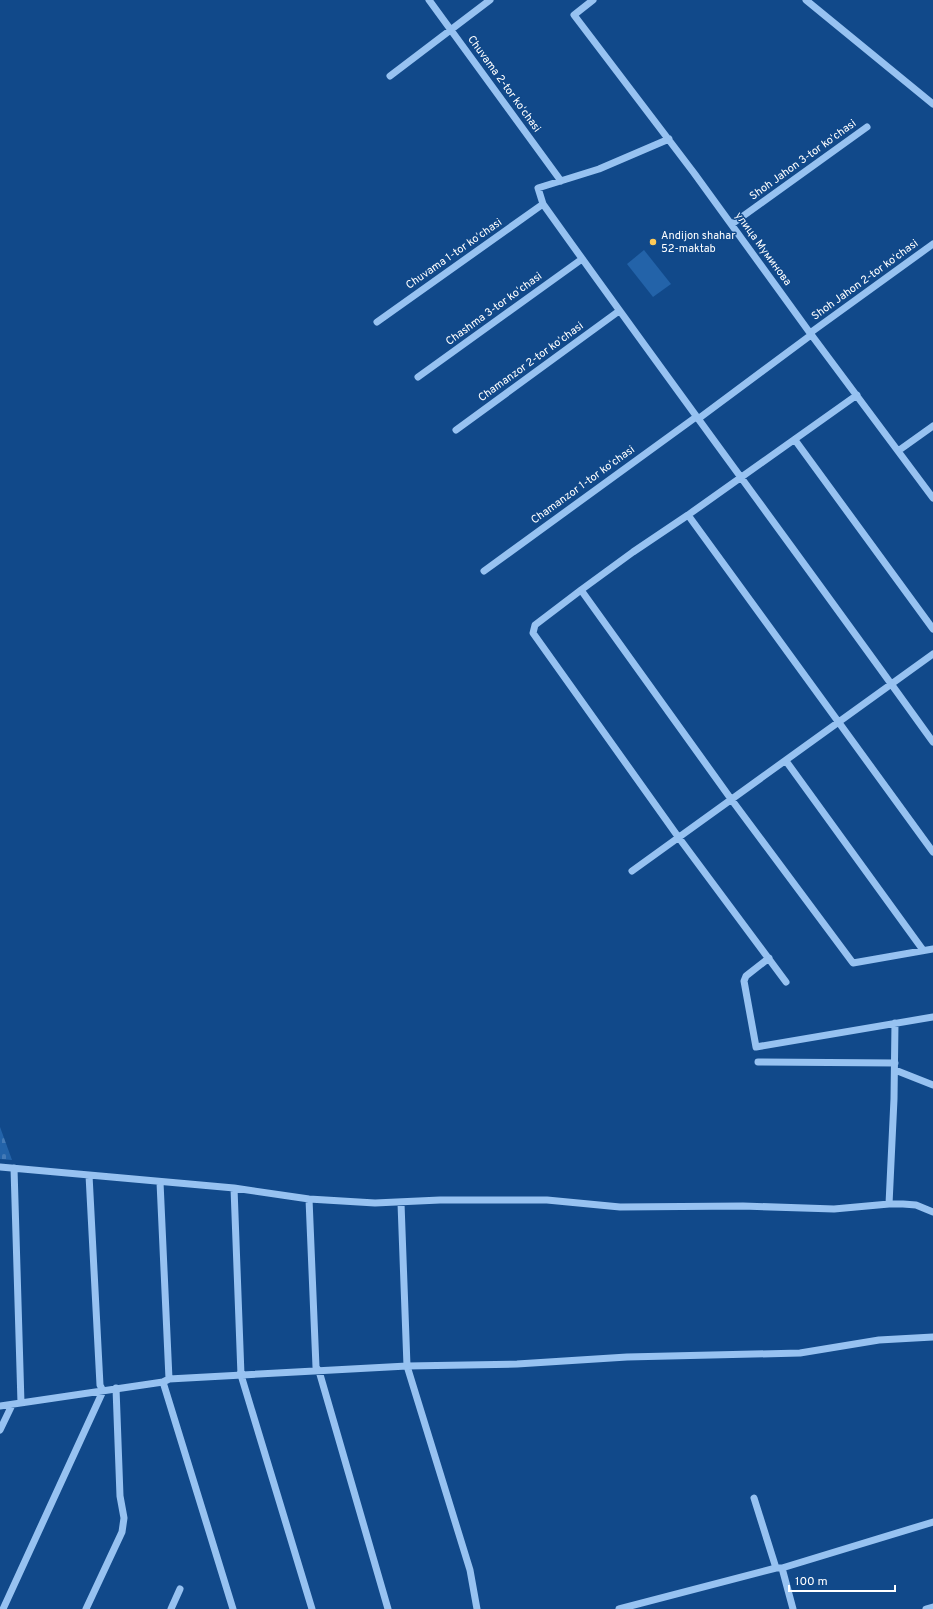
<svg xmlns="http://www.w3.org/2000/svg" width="933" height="1609" font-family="Overpass,sans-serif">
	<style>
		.cemetery { fill: url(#cemetery-stones) }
		.pitch { fill: #2363a9 }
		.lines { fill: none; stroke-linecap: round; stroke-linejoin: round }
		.minor { stroke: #97c2f1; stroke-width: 7 }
		.poi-dot { fill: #ffca57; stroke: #11498a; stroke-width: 1.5 }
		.labels { text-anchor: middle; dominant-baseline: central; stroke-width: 3; stroke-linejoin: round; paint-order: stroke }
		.street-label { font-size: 11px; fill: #fff; stroke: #11498a }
		.poi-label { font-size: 11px; fill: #fff; stroke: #11498a; text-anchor: start }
	</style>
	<defs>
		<pattern id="cemetery-stones" width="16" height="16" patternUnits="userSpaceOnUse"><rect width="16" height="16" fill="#2363a9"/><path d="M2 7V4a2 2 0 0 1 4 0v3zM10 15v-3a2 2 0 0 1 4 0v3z" fill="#447ab6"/></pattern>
	</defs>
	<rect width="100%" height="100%" fill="#11498a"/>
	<path class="cemetery" d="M0 1127 12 1160 0 1159Z"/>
	<path class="pitch" d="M644 250 671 284 653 297 627 264Z"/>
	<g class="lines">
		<path class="minor" d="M429 0 561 181
			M593 0 574 15 694 173 810 333 933 498
			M806 0 933 104
			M390 76 490 0
			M669 139 599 169 538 188 543 204C672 385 804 562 933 742
			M732 224 867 127
			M377 322 543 204
			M810 333 933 244
			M418 377 582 259
			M857 395 688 515 633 552 581 590 731 799 853 963 933 949
			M698 419 811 335
			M456 430 619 311
			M795 440 933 629
			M898 451 933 426
			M688 515 933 852
			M484 571 696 417
			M581 590 535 625 533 633 679 838 786 982
			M786 761 923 950
			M632 871 933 654
			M769 958 746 976 744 981 756 1047 933 1017
			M758 1062 895 1063
			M895 1070 933 1085
			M0 1167 234 1188 309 1199 375 1203 440 1200H547L620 1207 743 1206 834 1209 889 1204H903L916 1205 933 1212
			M14 1168 21 1403
			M160 1182 169 1379
			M234 1188 241 1375 312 1609
			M309 1199 316 1367 319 1371 388 1609
			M401 1203 407 1366 470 1570 477 1609
			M889 1204 894 1099 895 1023
			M163 1382 233 1609
			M0 1406 163 1382 169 1379 407 1366 517 1364 627 1357 800 1353 879 1340 933 1337
			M0 1430 12 1405
			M754 1498 776 1568
			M782 1568 793 1609
			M3 1609 103 1391 100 1385 89 1175
			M86 1609 122 1532 124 1518 120 1496 116 1388
			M171 1609 180 1589
			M619 1609 776 1568H782L933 1522
			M926 1609 933 1607"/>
	</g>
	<circle class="poi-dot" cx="653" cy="242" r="4"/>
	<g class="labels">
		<g class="street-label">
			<text transform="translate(504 84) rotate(54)">Chuvama 2-tor koʻchasi</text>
			<text transform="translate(803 160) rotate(-36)">Shoh Jahon 3-tor koʻchasi</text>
			<text transform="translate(763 249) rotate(54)">улица Муминова</text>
			<text transform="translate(454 254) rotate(-35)">Chuvama 1-tor koʻchasi</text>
			<text transform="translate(865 280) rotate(-36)">Shoh Jahon 2-tor koʻchasi</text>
			<text transform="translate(494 309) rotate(-36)">Chashma 3-tor koʻchasi</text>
			<text transform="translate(531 362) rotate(-36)">Chamanzor 2-tor koʻchasi</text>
			<text transform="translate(583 485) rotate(-36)">Chamanzor 1-tor koʻchasi</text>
		</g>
		<g class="poi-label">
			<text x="661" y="236">Andijon shahar<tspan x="661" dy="13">52-maktab</tspan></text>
		</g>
	</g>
	<path d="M789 1585v6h106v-6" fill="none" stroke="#ffffff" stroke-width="2"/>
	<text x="795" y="1585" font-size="12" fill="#ffffff" stroke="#11498a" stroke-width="3" paint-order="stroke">100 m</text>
</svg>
